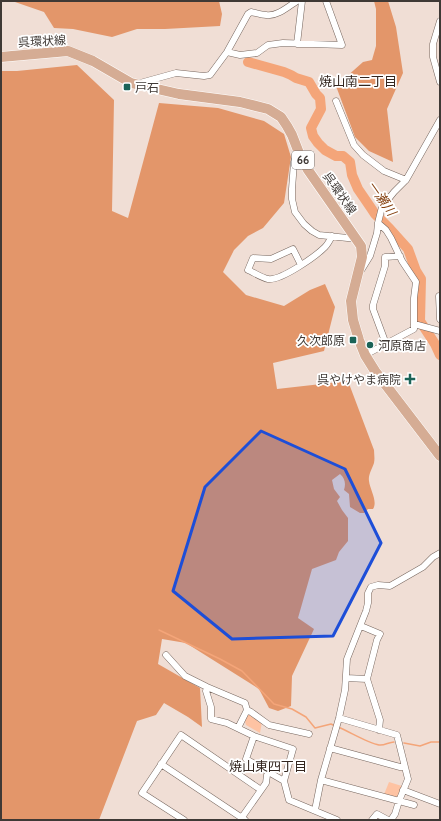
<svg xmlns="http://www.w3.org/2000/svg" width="441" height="821" font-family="Cabin,'Noto Sans JP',sans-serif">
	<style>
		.green { fill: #fec3a3 }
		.forest { fill: #e3966a }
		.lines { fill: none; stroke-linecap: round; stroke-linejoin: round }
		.stream { stroke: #f4a579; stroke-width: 1.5 }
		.river { stroke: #f4a579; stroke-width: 10 }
		.street-casing { stroke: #77675f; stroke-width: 7 }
		.primary-casing { stroke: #fff; stroke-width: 11 }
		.street { stroke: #fff; stroke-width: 6 }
		.primary { stroke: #d5ac94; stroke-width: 10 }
		.marked { fill: #1d4ed8; fill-opacity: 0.2; stroke: #1d4ed8; stroke-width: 3; stroke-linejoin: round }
		.poi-dot { fill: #1b6357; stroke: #fff; stroke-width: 1.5 }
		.labels { text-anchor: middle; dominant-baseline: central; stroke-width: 3.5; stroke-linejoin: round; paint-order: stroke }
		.shield { fill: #fff; stroke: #797472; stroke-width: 1 }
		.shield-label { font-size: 11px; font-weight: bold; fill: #3f3935 }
		.street-label { font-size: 12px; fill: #3f3935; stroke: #fff }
		.poi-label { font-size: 12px; fill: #3f3935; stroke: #fff; text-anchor: start }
		.neighbourhood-label { font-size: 13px; fill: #33261f; stroke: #fff }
		.water-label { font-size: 13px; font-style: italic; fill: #853f0d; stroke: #fff }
	</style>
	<rect width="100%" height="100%" fill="#f0ded5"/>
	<path class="green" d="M248 713 262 722 260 733 246 725 245 721Z
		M389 782 405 787 399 801 383 797Z"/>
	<path class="forest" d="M14 1H219L222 14 220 26 165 29H137L112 37 73 29 54 28 44 12 15 2Z
		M374 1H388L396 27 403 73 387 109 393 162 369 151 355 137 336 86 363 62 372 60 376 46V9Z
		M77 65 114 100 112 211 128 218 159 103 218 108 264 121 284 134 291 157 284 203 263 228 248 236 234 250 223 272 246 295 284 306 310 290 325 284 335 307 324 351 273 363 277 389 348 381 374 450C374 454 375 458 374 463 372 469 368 475 369 481 370 490 378 501 373 509H368L364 513H360L350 507 349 494 344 490C346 484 345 478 340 474L332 480 334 489 340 497 337 501 342 510 348 518V541L339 552 336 560 312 569 298 618 314 629 292 676 291 706 278 711 269 708 259 689 186 643 162 639 158 664 200 688 202 727 188 717 164 703 156 715 137 721 99 820H1V71H17Z"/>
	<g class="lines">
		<path class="stream" d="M159 630 220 659 242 671 274 704 292 709 306 717 315 728 331 724 335 726
			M338 727C350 732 368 743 379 745 384 746 389 742 394 742
			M404 743 420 746 431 742H440"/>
		<path class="river" d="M248 62 284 72 291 75 296 78 309 82 316 94 320 98 321 109 311 128 313 136 318 143 325 150 336 156H343L350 162 352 175 358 189 371 208 375 214 390 229 408 249 416 271 421 279 420 321 435 344 440 355"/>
		<g class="street-casing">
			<path id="street" d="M440 21 433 44V57L440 82
				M297 44 302 1
				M227 52 240 55 257 53 268 45 283 43 342 45 326 1
				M140 83 176 73 204 76 210 75 227 52 248 14 251 12C256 13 261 15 266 15 277 17 289 6 297 1
				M336 101 354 145 363 155 384 171 406 180
				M298 150 294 162 292 189V199L295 212 304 224 312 231 319 235 357 239
				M301 265 293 249 271 259 253 258 248 270C253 272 262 278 268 279 281 281 316 256 325 247 328 244 330 240 332 236
				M362 269 370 256 377 233 378 223 382 207 394 192 406 180 440 120
				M440 296H439L440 319
				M414 324 440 331
				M386 344 373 309V305L385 266V257L400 256
				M365 355 414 329V298L416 282 402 261 391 238 386 230 378 223
				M361 626 380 634 377 640 367 679 380 720 379 730
				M166 655 185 676 207 687 245 703 247 710 238 728
				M346 678 367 679
				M207 687 206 691 211 707V719L227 723 254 736 293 749 284 781
				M247 710 251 712 269 725 309 734
				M339 718 397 735 408 779 399 801 395 814 391 820
				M254 736 246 759 284 781 289 800 337 820
				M330 748 400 767H405
				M161 764 245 820
				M321 780 414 805
				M403 790 440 804
				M315 810 321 780 339 718 345 690 347 659 366 611 368 603V593L371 587 378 585 390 586 423 567 433 557 440 553
				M184 820 142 793 181 735 261 790
				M240 820 266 783 267 775 268 773
				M372 820 377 814 388 820"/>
		</g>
		<g class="primary-casing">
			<path id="primary" d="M1 57 68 51 93 61 131 83 179 94 240 102 268 109 281 117 287 126 292 135 299 153 308 170 361 246 362 257 351 301 353 320 359 340 365 355 375 371 440 456"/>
		</g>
		<use href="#street" class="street"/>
		<use href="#primary" class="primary"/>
	</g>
	<path class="marked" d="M261 431 345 469 381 543 333 636 232 639 173 591 205 487Z"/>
	<g class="poi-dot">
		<rect x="123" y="83" width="8" height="8" rx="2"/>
		<rect x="349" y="336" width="8" height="8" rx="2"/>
		<circle cx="370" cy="345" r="4"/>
		<path d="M408 373h4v4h4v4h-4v4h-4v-4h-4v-4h4z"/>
	</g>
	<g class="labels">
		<rect class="shield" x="292" y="151" width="22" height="18" rx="3"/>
		<g class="shield-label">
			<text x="303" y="160">66</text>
		</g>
		<g class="street-label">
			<text transform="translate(42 41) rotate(-3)">呉環状線</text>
			<text transform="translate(340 193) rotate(55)">呉環状線</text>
		</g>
		<g class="poi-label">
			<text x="135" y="87">戸石</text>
			<text x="345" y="340" text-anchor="end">久次郎原</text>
			<text x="378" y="345">河原商店</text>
			<text x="401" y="379" text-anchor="end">呉やけやま病院</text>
		</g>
		<g class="neighbourhood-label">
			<text x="358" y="81">焼山南二丁目</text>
			<text x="268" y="766">焼山東四丁目</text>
		</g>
		<g class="water-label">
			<text transform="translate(382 198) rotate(55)">一瀬川</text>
		</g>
	</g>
	<rect width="441" height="821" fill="none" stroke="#3f3935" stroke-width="4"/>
</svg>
